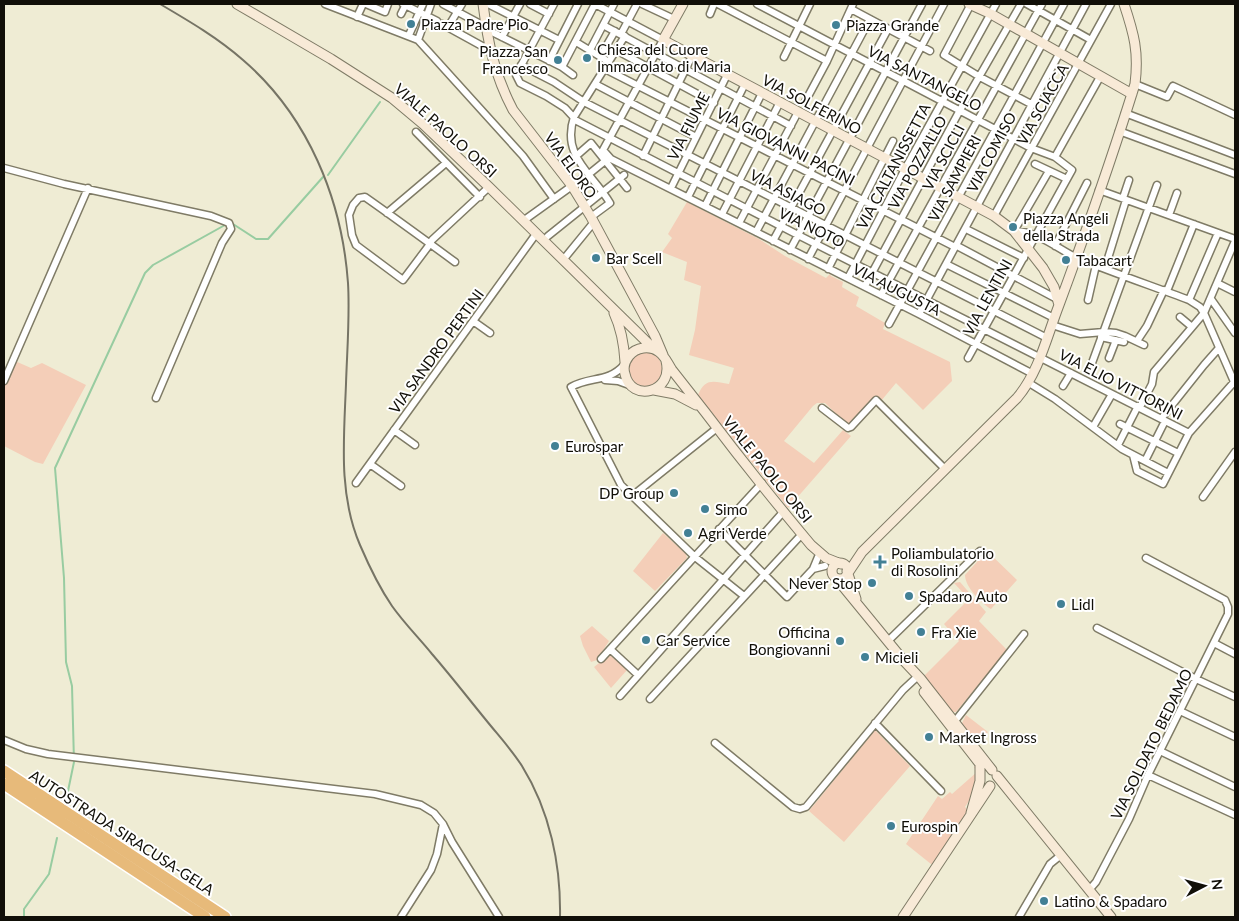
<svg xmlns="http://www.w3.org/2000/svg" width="1239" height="921" font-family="Lato,sans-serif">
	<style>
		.green { fill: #f4ceb8 }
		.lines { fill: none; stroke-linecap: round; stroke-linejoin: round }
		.stream { stroke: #98cca1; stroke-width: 2 }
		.street-casing { stroke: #7f7b66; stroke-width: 9 }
		.secondary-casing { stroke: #7f7b66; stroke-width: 11 }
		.highway-casing { stroke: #fff; stroke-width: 14 }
		.street { stroke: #fff; stroke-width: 6 }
		.secondary { stroke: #f8ead7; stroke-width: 9 }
		.highway { stroke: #e7ba7a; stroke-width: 11 }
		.rail { stroke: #767465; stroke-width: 2 }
		.poi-dot { fill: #428095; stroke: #fff; stroke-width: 2 }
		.labels { text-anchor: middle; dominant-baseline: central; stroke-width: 4; stroke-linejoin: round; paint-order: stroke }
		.poi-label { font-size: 15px; fill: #110f08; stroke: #fff; text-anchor: start }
		.street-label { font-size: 15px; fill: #110f08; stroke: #fff }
	</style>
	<rect width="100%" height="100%" fill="#efecd4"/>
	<path class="green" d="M687 202 759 239 785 256 826 278 830 274 831 276 843 282 842 287 859 297 856 306 885 323 883 329 950 362 952 381 923 410 896 383 881 401 875 396 848 425 825 403H817L813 406 784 441 814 463 843 430 851 436 788 508 698 395C705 378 713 381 729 384L734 368 689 355 695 330 701 286 684 280 687 262 662 252 672 238 668 234Z
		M628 369a17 17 0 1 1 34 0a17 17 0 1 1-34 0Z
		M15 361 31 368 42 363 86 385 43 464 35 462 4 446V386Z
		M663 533 686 554 687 558 655 591 633 571Z
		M987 551 1017 580 991 609C982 604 965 587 965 575Z
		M960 582 986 612 979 621 1007 650 956 712H950L922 678 959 641 944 624 969 599 954 583Z
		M592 626 609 641 597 660 591 662 583 646 580 636Z
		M612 653 634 676 627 670 611 688 594 667Z
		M966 715 988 732 978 746 961 725Z
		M875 730 910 766 844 842 809 811Z
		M977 764C978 779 974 795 965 807L969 811 934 865 931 864 906 844 938 796 942 799 950 792 952 794 977 772 974 767Z"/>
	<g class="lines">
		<path class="stream" d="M328 175 380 102
			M233 224 256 239H268L323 177
			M68 791 74 762 72 686 66 662 64 578 55 468 145 273 153 265 225 225
			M24 917V909L49 874 57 838"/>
		<g class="street-casing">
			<path id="street" d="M325 4 418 40 523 156 554 199
				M366 4 385 12 388 4
				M403 4 437 21
				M443 4 486 27
				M488 4 559 40
				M530 4 549 14
				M554 4 516 75 520 83 546 96 565 108 577 121 798 235 1189 433
				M642 4 674 19
				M718 4 827 61
				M757 4 1031 148 1055 157 1072 170 968 358
				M971 4 944 55 980 77 1031 104
				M1027 4 1091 40
				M851 9 930 51
				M401 14 406 4
				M710 14 714 4
				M357 17 363 4
				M442 24 482 46 489 47
				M603 25 791 126
				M448 27 462 4
				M492 32 562 67 573 75
				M621 34 637 4
				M409 35 423 4
				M502 37 520 4
				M418 40 431 4
				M576 42 609 62
				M590 50 614 4
				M616 50 714 103
				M600 57 615 31
				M784 57 810 4
				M549 61 578 4
				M521 65 554 82 584 102 1047 338
				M562 67 595 4 663 40 603 150 611 159 919 314 1033 374
				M605 69 955 247
				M595 84 696 137
				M1135 84 1167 97 1173 86 1235 115
				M805 102 827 61 853 4
				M1125 113 1235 155
				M1119 131 1235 174
				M416 132 480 197
				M643 156 692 56
				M575 157 591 143 627 188
				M1055 157 1100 77
				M1035 164 1067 179
				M4 168 64 184 211 216 229 223 231 229 222 243 156 398
				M1049 171 1014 231C1036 230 1058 249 1077 258 1114 273 1152 286 1189 300L1200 307 1204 313 1235 384
				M589 174 605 161
				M671 188 727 75
				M1099 190 1235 239
				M688 197 745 84
				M1123 198 1129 180
				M705 206 762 93
				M387 213 446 163
				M722 214 780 102
				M1169 215 1177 193
				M994 216 1111 4
				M591 217 610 203C592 173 561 156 574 117L625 36
				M523 221 583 178
				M739 223 798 112
				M968 230 1024 258
				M756 232 870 19
				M548 236 624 175
				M773 241 888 29
				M1055 246 1087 183
				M959 247 1057 299
				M790 250 922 4
				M808 259 944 4
				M563 260 594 222
				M455 262C425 240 395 218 365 197L359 198 353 205 349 215 352 235 356 245 403 280 430 244 432 240 489 187
				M946 264 1054 318
				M1105 268 1126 200
				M828 269 893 141
				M848 278 905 169 996 4
				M1217 283 1235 292
				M865 286 960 110 1021 4
				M1167 291 1194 224
				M881 295 1042 4
				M1211 299 1235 333
				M1088 300 1096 265
				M1189 300 1218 233
				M919 314 1086 4
				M1180 317 1192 327
				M473 321 490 333
				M889 324 1064 4
				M1052 325 1080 334 1104 332 1116 333 1125 336 1144 345
				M1101 337 1124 342
				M1137 341 1147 326 1164 290
				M1109 358 1116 340
				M1092 363 1157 185
				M624 365C608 383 590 376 571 387L621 485 695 557 744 596
				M605 380 618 381 632 386
				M4 381 88 188
				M1029 383 1055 399 1122 449 1168 473
				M1063 386 1071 373
				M1140 407 1152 384 1154 372 1204 313 1235 241
				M822 408 848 428 851 427 876 400 945 469
				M1161 419 1204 365 1219 348
				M1120 424 1178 453
				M1093 427 1112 394
				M394 430 415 445
				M1118 445 1138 406
				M1133 455 1137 471 1163 484 1189 433 1235 381
				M1145 461 1165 421
				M370 464 401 486
				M356 483 536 234
				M632 496 717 428
				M1203 497 1235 452
				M719 529 787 597 813 569 818 557
				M813 569 825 566
				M1097 628 1196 679 1235 697
				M888 641 980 551
				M1214 643 1235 654
				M610 649 638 675
				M601 659 762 483
				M620 696 784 511
				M650 699 802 534
				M1180 711 1235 737
				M955 721 1024 634
				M875 723 941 791
				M4 740 26 749 48 754 375 794 421 805 434 813 443 824 452 842 499 917
				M715 743 793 807 800 809 806 807 903 690 918 676
				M1160 751 1235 787
				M1148 775 1235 815
				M1089 890 1096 882 1129 819 1148 775 1228 614V607L1225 600 1146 558
				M401 917 431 870 437 854 443 824
				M1019 917 1050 864 1061 855"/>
		</g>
		<g class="secondary-casing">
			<path id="secondary" d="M237 4 331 59 392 98 423 124 489 187 654 349
				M483 4C488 43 494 74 513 110L572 186 591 217 655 336 663 355
				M683 4 663 40 994 216 1014 231 1043 268 1054 287 1059 305
				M969 4 991 14 1132 94
				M614 313C621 328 624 344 625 362
				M666 361C674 393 631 403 625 374 623 368 625 361 629 356 636 347 650 345 659 352 665 356 668 364 672 370 683 384 694 398 705 412 739 457 775 502 811 545L826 558 841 564
				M654 390 675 394 696 405
				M832 571a8 8 0 1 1 16 0a8 8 0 1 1-16 0Z
				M847 571 856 599
				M846 576 862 552 1017 398C1039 372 1047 336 1059 305 1086 232 1112 158 1135 84 1139 52 1134 34 1124 4
				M836 578 904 661 920 678 992 770
				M924 692 980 764V781L971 813
				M997 776 1111 917
				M903 917 990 786"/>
		</g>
		<g class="highway-casing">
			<path id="highway" d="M4 771 225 917
				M4 784 205 917"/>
		</g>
		<use href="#street" class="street"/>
		<use href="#secondary" class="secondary"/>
		<use href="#highway" class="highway"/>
		<path class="rail" d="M160 4C189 21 218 38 243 60 308 116 342 199 348 283 350 316 347 351 346 384 344 438 338 494 360 545 369 566 379 587 392 606 404 623 419 638 432 654 451 676 468 698 486 720 498 735 512 750 522 766 550 811 561 865 560 917"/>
	</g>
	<g class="poi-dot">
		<circle cx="411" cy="24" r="5"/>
		<circle cx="836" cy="25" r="5"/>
		<circle cx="587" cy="58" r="5"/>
		<circle cx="558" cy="60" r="5"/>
		<circle cx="1013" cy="227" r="5"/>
		<circle cx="596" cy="258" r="5"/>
		<circle cx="1066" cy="260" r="5"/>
		<circle cx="555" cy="446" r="5"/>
		<circle cx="674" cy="493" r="5"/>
		<circle cx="705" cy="509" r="5"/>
		<circle cx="688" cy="533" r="5"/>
		<path d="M877.5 554.5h5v5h5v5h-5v5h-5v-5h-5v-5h5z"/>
		<circle cx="872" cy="583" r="5"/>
		<circle cx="909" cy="596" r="5"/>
		<circle cx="1061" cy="604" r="5"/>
		<circle cx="921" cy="632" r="5"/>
		<circle cx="646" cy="640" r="5"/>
		<circle cx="840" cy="641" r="5"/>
		<circle cx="865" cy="657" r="5"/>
		<circle cx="929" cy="737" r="5"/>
		<circle cx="891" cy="826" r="5"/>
		<circle cx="1044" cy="901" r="5"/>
	</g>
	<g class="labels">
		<g class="poi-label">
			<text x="421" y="24">Piazza Padre Pio</text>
			<text x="846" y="25">Piazza Grande</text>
			<text x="597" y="49">Chiesa del Cuore<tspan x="597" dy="17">Immacolato di Maria</tspan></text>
			<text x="548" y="51" text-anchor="end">Piazza San<tspan x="548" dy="17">Francesco</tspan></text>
			<text x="1023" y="218">Piazza Angeli<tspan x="1023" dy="17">della Strada</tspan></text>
			<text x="606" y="258">Bar Scell</text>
			<text x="1076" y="260">Tabacart</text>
			<text x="565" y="446">Eurospar</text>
			<text x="664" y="493" text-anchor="end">DP Group</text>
			<text x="715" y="509">Simo</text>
			<text x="698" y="533">Agri Verde</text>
			<text x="891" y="553">Poliambulatorio<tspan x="891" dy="17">di Rosolini</tspan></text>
			<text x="862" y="583" text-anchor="end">Never Stop</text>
			<text x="919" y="596">Spadaro Auto</text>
			<text x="1071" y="604">Lidl</text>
			<text x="830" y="632" text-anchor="end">Officina<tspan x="830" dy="17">Bongiovanni</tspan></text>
			<text x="931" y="632">Fra Xie</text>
			<text x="656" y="640">Car Service</text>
			<text x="875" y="657">Micieli</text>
			<text x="939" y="737">Market Ingross</text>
			<text x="901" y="826">Eurospin</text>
			<text x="1054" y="901">Latino &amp; Spadaro</text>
		</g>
		<g class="street-label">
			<text transform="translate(925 78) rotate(27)">VIA SANTANGELO</text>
			<text transform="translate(812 104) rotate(28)">VIA SOLFERINO</text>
			<text transform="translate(1042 104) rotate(-61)">VIA SCIACCA</text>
			<text transform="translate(688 126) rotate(-63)">VIA FIUME</text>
			<text transform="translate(446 130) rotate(42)">VIALE PAOLO ORSI</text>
			<text transform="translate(786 146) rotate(27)">VIA GIOVANNI PACINI</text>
			<text transform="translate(991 152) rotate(-62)">VIA COMISO</text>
			<text transform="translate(943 157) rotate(-62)">VIA SCICLI</text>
			<text transform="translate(917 162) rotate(-61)">VIA POZZALLO</text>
			<text transform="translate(571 165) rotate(54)">VIA ELORO</text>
			<text transform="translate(893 166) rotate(-62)">VIA CALTANISSETTA</text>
			<text transform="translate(954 178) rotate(-62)">VIA SAMPIERI</text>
			<text transform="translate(788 192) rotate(27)">VIA ASIAGO</text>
			<text transform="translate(812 227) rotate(26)">VIA NOTO</text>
			<text transform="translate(897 289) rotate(27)">VIA AUGUSTA</text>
			<text transform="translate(987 297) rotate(-61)">VIA LENTINI</text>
			<text transform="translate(436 351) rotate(-54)">VIA SANDRO PERTINI</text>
			<text transform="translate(1121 384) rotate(27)">VIA ELIO VITTORINI</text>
			<text transform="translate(768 469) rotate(51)">VIALE PAOLO ORSI</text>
			<text transform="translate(1151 744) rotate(-64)">VIA SOLDATO BEDAMO</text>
			<text transform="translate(122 832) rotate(33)">AUTOSTRADA SIRACUSA-GELA</text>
		</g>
	</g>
	<rect width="1239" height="921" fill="none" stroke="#110f08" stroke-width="10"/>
	<g transform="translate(1204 886) rotate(84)" stroke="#ffffff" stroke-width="4" paint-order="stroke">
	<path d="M0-4L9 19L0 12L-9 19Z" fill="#110f08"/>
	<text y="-8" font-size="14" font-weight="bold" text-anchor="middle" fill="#110f08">N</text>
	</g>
</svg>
